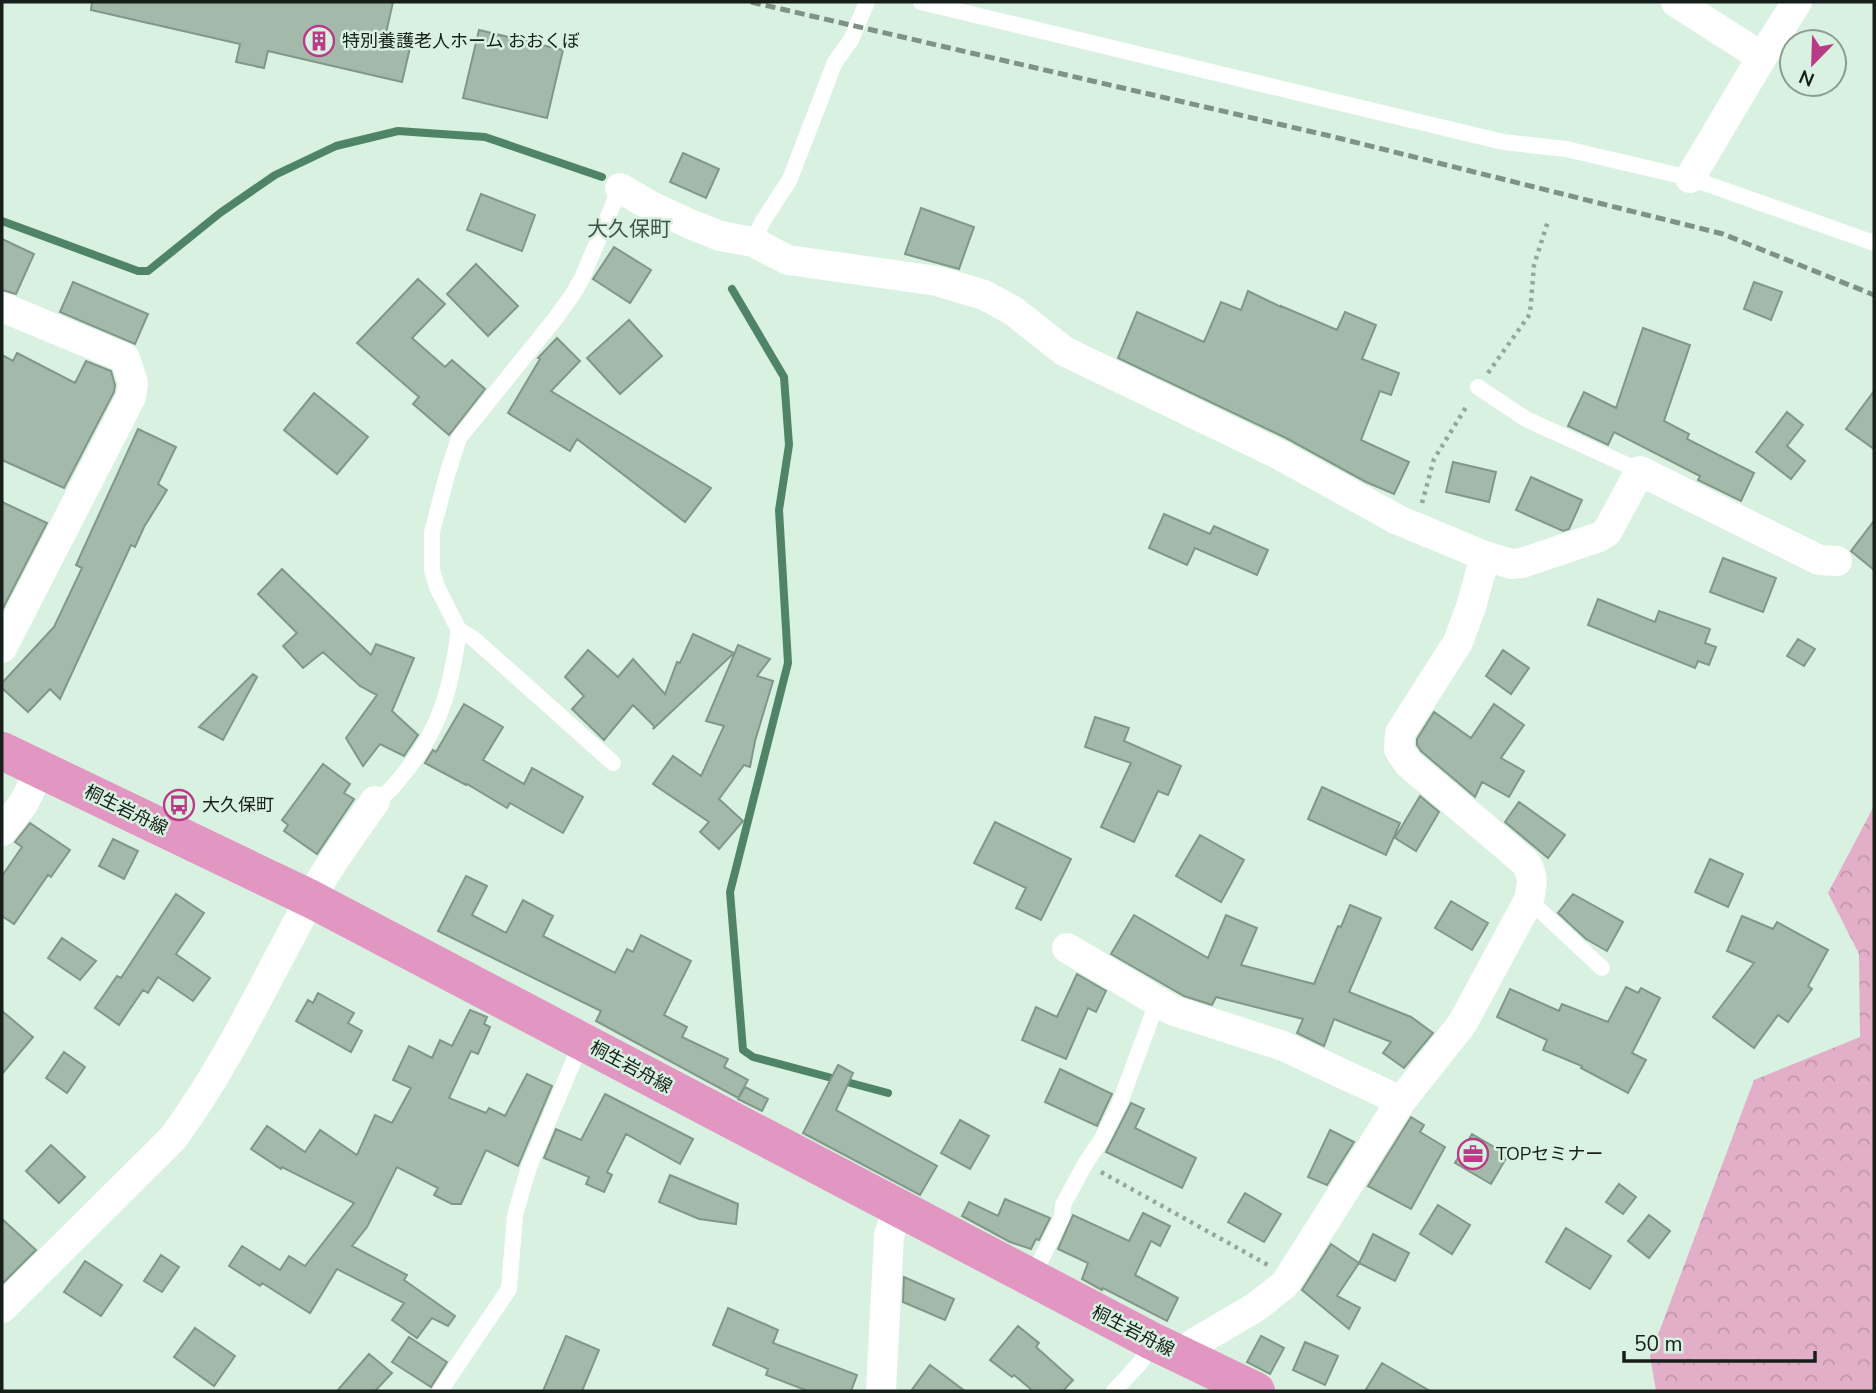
<svg xmlns="http://www.w3.org/2000/svg" width="1876" height="1393" font-family="'Nunito Sans','Noto Sans JP',sans-serif">
	<style>
		.forest { fill: url(#forest-crowns) }
		.lines { fill: none; stroke-linecap: round; stroke-linejoin: round }
		.stream { stroke: #4f8566; stroke-width: 8 }
		.building { fill: #a3baab; stroke: #819789; stroke-width: 2 }
		.path { stroke: #93a79a; stroke-width: 4.5; stroke-dasharray: 3.5 5; stroke-linecap: butt }
		.lane { stroke: #fff; stroke-width: 16 }
		.street { stroke: #fff; stroke-width: 30 }
		.primary { stroke: #e297c2; stroke-width: 38 }
		.rail { stroke: #809286; stroke-width: 5; stroke-dasharray: 10 5; stroke-linecap: butt }
		.labels { text-anchor: middle; dominant-baseline: central; stroke-width: 5; stroke-linejoin: round; paint-order: stroke }
		.poi-label { font-size: 18px; fill: #161f19; stroke: #d8f1e1; text-anchor: start }
		.street-label { font-size: 18px; fill: #161f19; stroke: #d8f1e1 }
		.quarter-label { font-size: 21px; fill: #405548; stroke: #d8f1e1 }
	</style>
	<defs>
		<pattern id="forest-crowns" width="20" height="18" patternUnits="userSpaceOnUse" patternTransform="scale(1.75)"><rect width="20" height="18" fill="#e3afc8"/><path d="M2 6a3 3 0 1 1 6 0M12 15a3 3 0 1 1 6 0" fill="none" stroke="#c296ab"/></pattern>
	</defs>
	<rect width="100%" height="100%" fill="#d8f1e1"/>
	<path class="forest" d="M1874 806V1391H1656L1650 1356 1754 1080 1860 1037 1859 954 1828 893Z"/>
	<g class="lines">
		<path class="stream" d="M2 221 138 271H148L220 213 275 175 336 146 398 131 485 137 602 177
			M732 289 784 377 789 445 779 510 788 663 730 892 743 1050 753 1057 888 1093"/>
	</g>
	<path class="building" d="M92 2H393L386 33 412 39 402 82 268 51 264 68 236 62 240 44 91 10Z
		M479 30 563 50 547 118 463 98Z
		M683 153 719 169 706 198 670 182Z
		M481 194 535 215 522 251 467 230Z
		M921 208 974 227 959 269 905 254Z
		M2 239 34 254 16 294 2 290Z
		M614 247 651 270 630 303 593 279Z
		M476 264 518 306 488 336 447 294Z
		M418 279 445 304 412 338 445 367 452 360 485 389 449 435 413 404 419 397 357 343Z
		M73 282 148 314 135 344 60 312Z
		M1754 282 1782 292 1771 320 1744 309Z
		M1248 291 1281 307V306L1337 330 1345 312 1376 325 1362 359 1399 373 1391 395 1380 391 1361 440 1409 462 1394 494 1366 482 1286 438 1118 358 1137 312 1204 342 1221 302 1241 310Z
		M629 320 662 356 620 394 587 358Z
		M1643 328 1690 345 1664 421 1689 434 1687 439 1754 473 1741 501 1698 480 1700 476 1614 432 1608 445 1568 426 1584 392 1616 408Z
		M557 338 580 361 551 391 711 488 685 522 577 439 570 451 508 413 540 359 538 358Z
		M17 353 75 383 86 361 111 371 115 385 114 392 64 488 2 460V355L13 361Z
		M1874 391V449L1846 429Z
		M314 393 368 437 337 474 284 430Z
		M1787 412 1803 425 1787 446 1805 461 1791 479 1756 452Z
		M138 429 176 447 158 484 167 490 144 527 135 547 131 545 60 699 50 689 28 712 2 688V683L54 627 82 568 76 565Z
		M1453 462 1496 472 1489 502 1446 492Z
		M1531 477 1582 500 1569 529 1563 531 1516 510Z
		M2 502 47 523 2 610Z
		M1164 514 1210 534 1214 526 1268 550 1257 575 1195 548 1187 565 1149 548Z
		M1874 521V570L1851 551Z
		M1723 558 1776 578 1763 612 1710 592Z
		M282 569 371 655 376 644 414 658 392 711 418 735 404 756 380 744 363 766 346 738 377 695 360 686 323 652 303 668 283 646 297 633 258 594Z
		M1598 599 1655 622 1659 611 1710 629 1705 643 1716 647 1709 665 1698 661 1695 668 1588 625Z
		M693 634 734 653 653 729 654 726 633 705 604 740 572 709 584 696 565 677 588 650 618 677 633 659 665 694 677 662 680 663Z
		M1798 639 1815 649 1804 666 1787 656Z
		M738 645 770 659 757 676 773 681 755 741 750 767 744 765 719 799 743 821 719 849 700 832 709 822 653 784 673 756 701 776 724 726 706 721Z
		M1503 650 1529 668 1511 694 1486 676Z
		M253 674 257 677 223 740 199 727Z
		M464 704 503 727 483 760 524 784 532 768 583 797 563 833 510 803 507 808 467 784 466 785 425 763 433 750 436 752Z
		M1494 704 1524 725 1501 758 1524 771 1509 797 1482 782 1475 797 1421 751 1417 745V739L1434 712 1471 738Z
		M1095 717 1129 728 1124 741 1181 766 1168 795 1158 791 1134 842 1101 827 1131 763 1085 747Z
		M323 764 350 784 344 793 354 799 317 854 284 831 288 825 282 820Z
		M1322 787 1400 823 1386 855 1308 819Z
		M1420 796 1439 812 1416 851 1395 838Z
		M1519 802 1565 835 1548 858 1505 822Z
		M995 822 1071 859 1041 920 1016 908 1026 888 974 863Z
		M30 823 70 850 51 877 48 875 14 924 2 916V876L22 847 15 842Z
		M1200 835 1244 860 1221 902 1176 876Z
		M113 839 138 851 124 879 99 866Z
		M1710 859 1743 874 1728 907 1695 892Z
		M466 876 487 886 472 915 506 933 523 900 553 916 543 936 615 973 627 949 633 952 641 935 691 961 664 1015 687 1027 682 1037 728 1059 724 1067 748 1080 738 1098 596 1021 601 1011 438 931Z
		M176 894 204 913 176 954 210 978 193 1001 158 977 148 993 143 990 119 1025 95 1008 117 976 121 978Z
		M1573 894 1623 922 1607 951 1586 939 1558 913Z
		M1451 901 1488 923 1472 950 1435 928Z
		M1350 905 1381 918 1349 992 1411 1017 1433 1033 1404 1068 1383 1053 1391 1042 1334 1019 1324 1046 1297 1033 1303 1019 1216 997 1212 1005 1184 996 1111 954 1134 915 1208 958 1226 915 1257 928 1241 965 1314 984 1338 926 1341 927Z
		M1742 916 1773 929 1777 922 1828 950 1808 986 1812 989 1788 1022 1778 1015 1754 1048 1713 1017 1754 963 1727 951Z
		M62 938 96 961 80 980 48 958Z
		M1077 974 1106 991 1096 1012 1088 1008 1066 1059 1022 1040 1036 1007 1057 1017Z
		M1626 987 1638 993 1641 988 1660 998 1632 1053 1646 1060 1628 1093 1581 1068 1582 1066 1543 1050 1547 1040 1497 1017 1510 989 1559 1011 1562 1004 1608 1022Z
		M318 993 354 1013 348 1023 362 1031 351 1052 296 1021 308 1000 313 1003Z
		M470 1010 487 1017 484 1024 490 1027 478 1054 471 1051 449 1098 486 1113 489 1108 505 1116 527 1074 552 1086 518 1166 486 1150 461 1204H452L434 1195 438 1188 397 1167 367 1227 352 1246 407 1275 404 1280 455 1316 448 1326 432 1318 417 1338 392 1320 404 1303 337 1269 310 1313 262 1283 260 1286 229 1266 242 1246 280 1270 289 1256 305 1266 354 1203 282 1167 281 1169 251 1149 267 1126 305 1152 320 1130 357 1155 375 1115 392 1123 411 1088 393 1080 409 1046 432 1058 440 1040 452 1046Z
		M2 1011 33 1037 2 1074Z
		M64 1052 85 1067 67 1093 46 1078Z
		M838 1065 853 1073 836 1110 937 1166 920 1195 803 1133Z
		M1060 1069 1112 1094 1097 1126 1045 1102Z
		M745 1087 768 1099 762 1111 738 1099Z
		M605 1094 693 1139 680 1164 626 1134 607 1172 612 1175 604 1192 586 1184 589 1177 544 1158 556 1129 581 1140Z
		M1131 1103 1144 1109 1135 1128 1196 1158 1182 1188 1106 1152Z
		M1411 1117 1424 1125 1420 1132 1445 1147 1411 1209 1368 1186Z
		M960 1120 989 1136 970 1169 941 1153Z
		M1330 1130 1354 1142 1327 1185 1308 1177Z
		M1472 1134 1508 1155 1491 1184 1455 1163Z
		M51 1145 85 1177 59 1203 26 1171Z
		M670 1175 738 1204 736 1224 699 1219 659 1202Z
		M1619 1184 1636 1197 1623 1214 1606 1202Z
		M1245 1193 1281 1214 1264 1242 1228 1222Z
		M1005 1199 1050 1218 1039 1240 1036 1239 1031 1249 1010 1242 962 1216 969 1202 998 1216Z
		M1438 1205 1470 1225 1452 1254 1420 1234Z
		M1143 1213 1170 1226 1160 1246 1151 1241 1135 1275 1178 1298 1167 1321 1103 1288 1102 1290 1082 1279 1088 1263 1058 1249 1073 1215 1129 1241Z
		M1649 1215 1670 1231 1649 1258 1628 1241Z
		M2 1219 36 1250 2 1284Z
		M1566 1228 1611 1256 1590 1289 1546 1262Z
		M1373 1234 1409 1253 1395 1281 1359 1263Z
		M1331 1244 1359 1263 1337 1296 1360 1308 1349 1329 1302 1290Z
		M161 1255 179 1267 162 1292 144 1281Z
		M85 1261 122 1285 101 1316 64 1292Z
		M904 1277 954 1299 945 1320 903 1302Z
		M728 1308 778 1330 773 1343 857 1375 851 1391H808L766 1375 768 1369 713 1345Z
		M1018 1326 1039 1343 1036 1347 1073 1380 1063 1391H1033L1014 1375 1012 1377 990 1360Z
		M195 1328 235 1356 214 1386 174 1357Z
		M566 1336 599 1350 582 1391H543Z
		M1261 1336 1284 1348 1270 1374 1247 1362Z
		M409 1337 447 1362 431 1387 392 1362Z
		M1305 1342 1338 1356 1325 1385 1293 1370Z
		M369 1354 392 1373 375 1391H337Z
		M1382 1363 1430 1391H1365Z
		M930 1365 965 1391H911Z"/>
	<g class="lines">
		<path class="path" d="M1488 373 1530 314 1534 265 1548 221
			M1422 503 1434 459 1468 404
			M1101 1172 1268 1265"/>
		<path class="lane" d="M921 2 1503 142 1566 149 1690 178 1874 243
			M753 242 763 221 790 179 835 62 851 40 867 2
			M1478 387 1526 419 1640 471
			M613 763 474 639 459 630 437 587 432 570V532L447 475 459 438 555 319 573 294 582 278 620 188
			M375 801C389 794 396 783 406 771 442 726 451 686 459 630
			M1529 900 1602 968
			M1032 1278 1062 1217 1063 1205 1085 1164 1102 1139 1119 1105 1157 1003
			M440 1391 509 1289 515 1215 529 1167 582 1041
			M1114 1391 1141 1362 1152 1341"/>
		<path class="street" d="M1676 2 1762 57
			M1690 178 1762 57 1797 2
			M620 188 649 205 690 224 720 236 753 242 788 260 937 281 984 295 1012 310 1064 351 1278 454 1398 520 1485 556 1511 564 1522 563 1599 537 1607 532 1640 471 1819 560 1837 561
			M2 307 125 358 133 383 131 397 2 648
			M2 831 23 804 41 769
			M1067 948 1172 1010 1283 1046 1401 1101
			M2 1308 173 1138C233 1057 273 963 323 877 339 851 358 826 375 801
			M1181 1355 1193 1344 1256 1307 1285 1284 1401 1101 1462 1024 1529 900C1532 885 1534 877 1526 863L1408 763 1399 750 1400 733 1458 642 1471 607 1485 556
			M881 1391 889 1235 899 1207"/>
		<path class="primary" d="M2 751 311 899 1032 1278 1152 1341 1256 1391"/>
		<path class="rail" d="M751 2 1326 135 1723 234 1874 295"/>
	</g>
	<defs>
		<g id="building-ring" transform="scale(1.575)"><circle r="9.5" fill="#d8f1e1" stroke="#b93a86" stroke-width="1.5"/><path d="M-4-6H4V6H1V3H-1V6H-4ZM-2.5-4.3h1.7v1.8h-1.7ZM.8-4.3h1.7v1.8H.8ZM-2.5-1h1.7V.8h-1.7ZM.8-1h1.7V.8H.8Z" fill="#b93a86"/></g>
		<g id="bus-ring" transform="scale(1.575)"><circle r="9.5" fill="#d8f1e1" stroke="#b93a86" stroke-width="1.5"/><path d="M-5-6H5V4H4V6H2V4H-2V6H-4V4H-5ZM-3.5-4V0h7V-4ZM-3.5 1.2v1.5H-2V1.2ZM2 1.2v1.5H3.5V1.2Z" fill="#b93a86"/></g>
		<g id="office-ring" transform="scale(1.575)"><circle r="9.5" fill="#d8f1e1" stroke="#b93a86" stroke-width="1.5"/><path d="M-6-3h4V-5.5h4V-3h4V5H-6ZM-1-4.5V-3h2v-1.5ZM-6 0V1H6V0Z" fill="#b93a86"/></g>
	</defs>
	<g fill-rule="evenodd">
		<use href="#building-ring" x="319" y="41"/>
		<use href="#bus-ring" x="179" y="805"/>
		<use href="#office-ring" x="1473" y="1154"/>
	</g>
	<g class="labels">
		<g class="poi-label">
			<text x="342" y="41">特別養護老人ホーム おおくぼ</text>
			<text x="202" y="805">大久保町</text>
			<text x="1496" y="1154">TOPセミナー</text>
		</g>
		<g class="street-label">
			<text transform="translate(126 810) rotate(26)">桐生岩舟線</text>
			<text transform="translate(631 1067) rotate(28)">桐生岩舟線</text>
			<text transform="translate(1133 1331) rotate(27)">桐生岩舟線</text>
		</g>
		<g class="quarter-label">
			<text x="629" y="229">大久保町</text>
		</g>
	</g>
	<rect width="1876" height="1393" fill="none" stroke="#161f19" stroke-width="7"/>
	<g transform="translate(1813 63) rotate(203)"><circle r="33" fill="#d8f1e1" stroke="#8a9d91" stroke-width="2"/>
	<path d="M0-5L12 26L0 18L-12 26Z" fill="#b93a86"/>
	<text y="-10" font-size="19" font-weight="bold" text-anchor="middle" fill="#161f19">N</text>
	</g>
	<path d="M1624 1351v10h191v-10" fill="none" stroke="#161f19" stroke-width="3.5"/>
	<text x="1634" y="1351" font-size="21" fill="#161f19" stroke="#d8f1e1" stroke-width="5" paint-order="stroke">50 m</text>
</svg>
